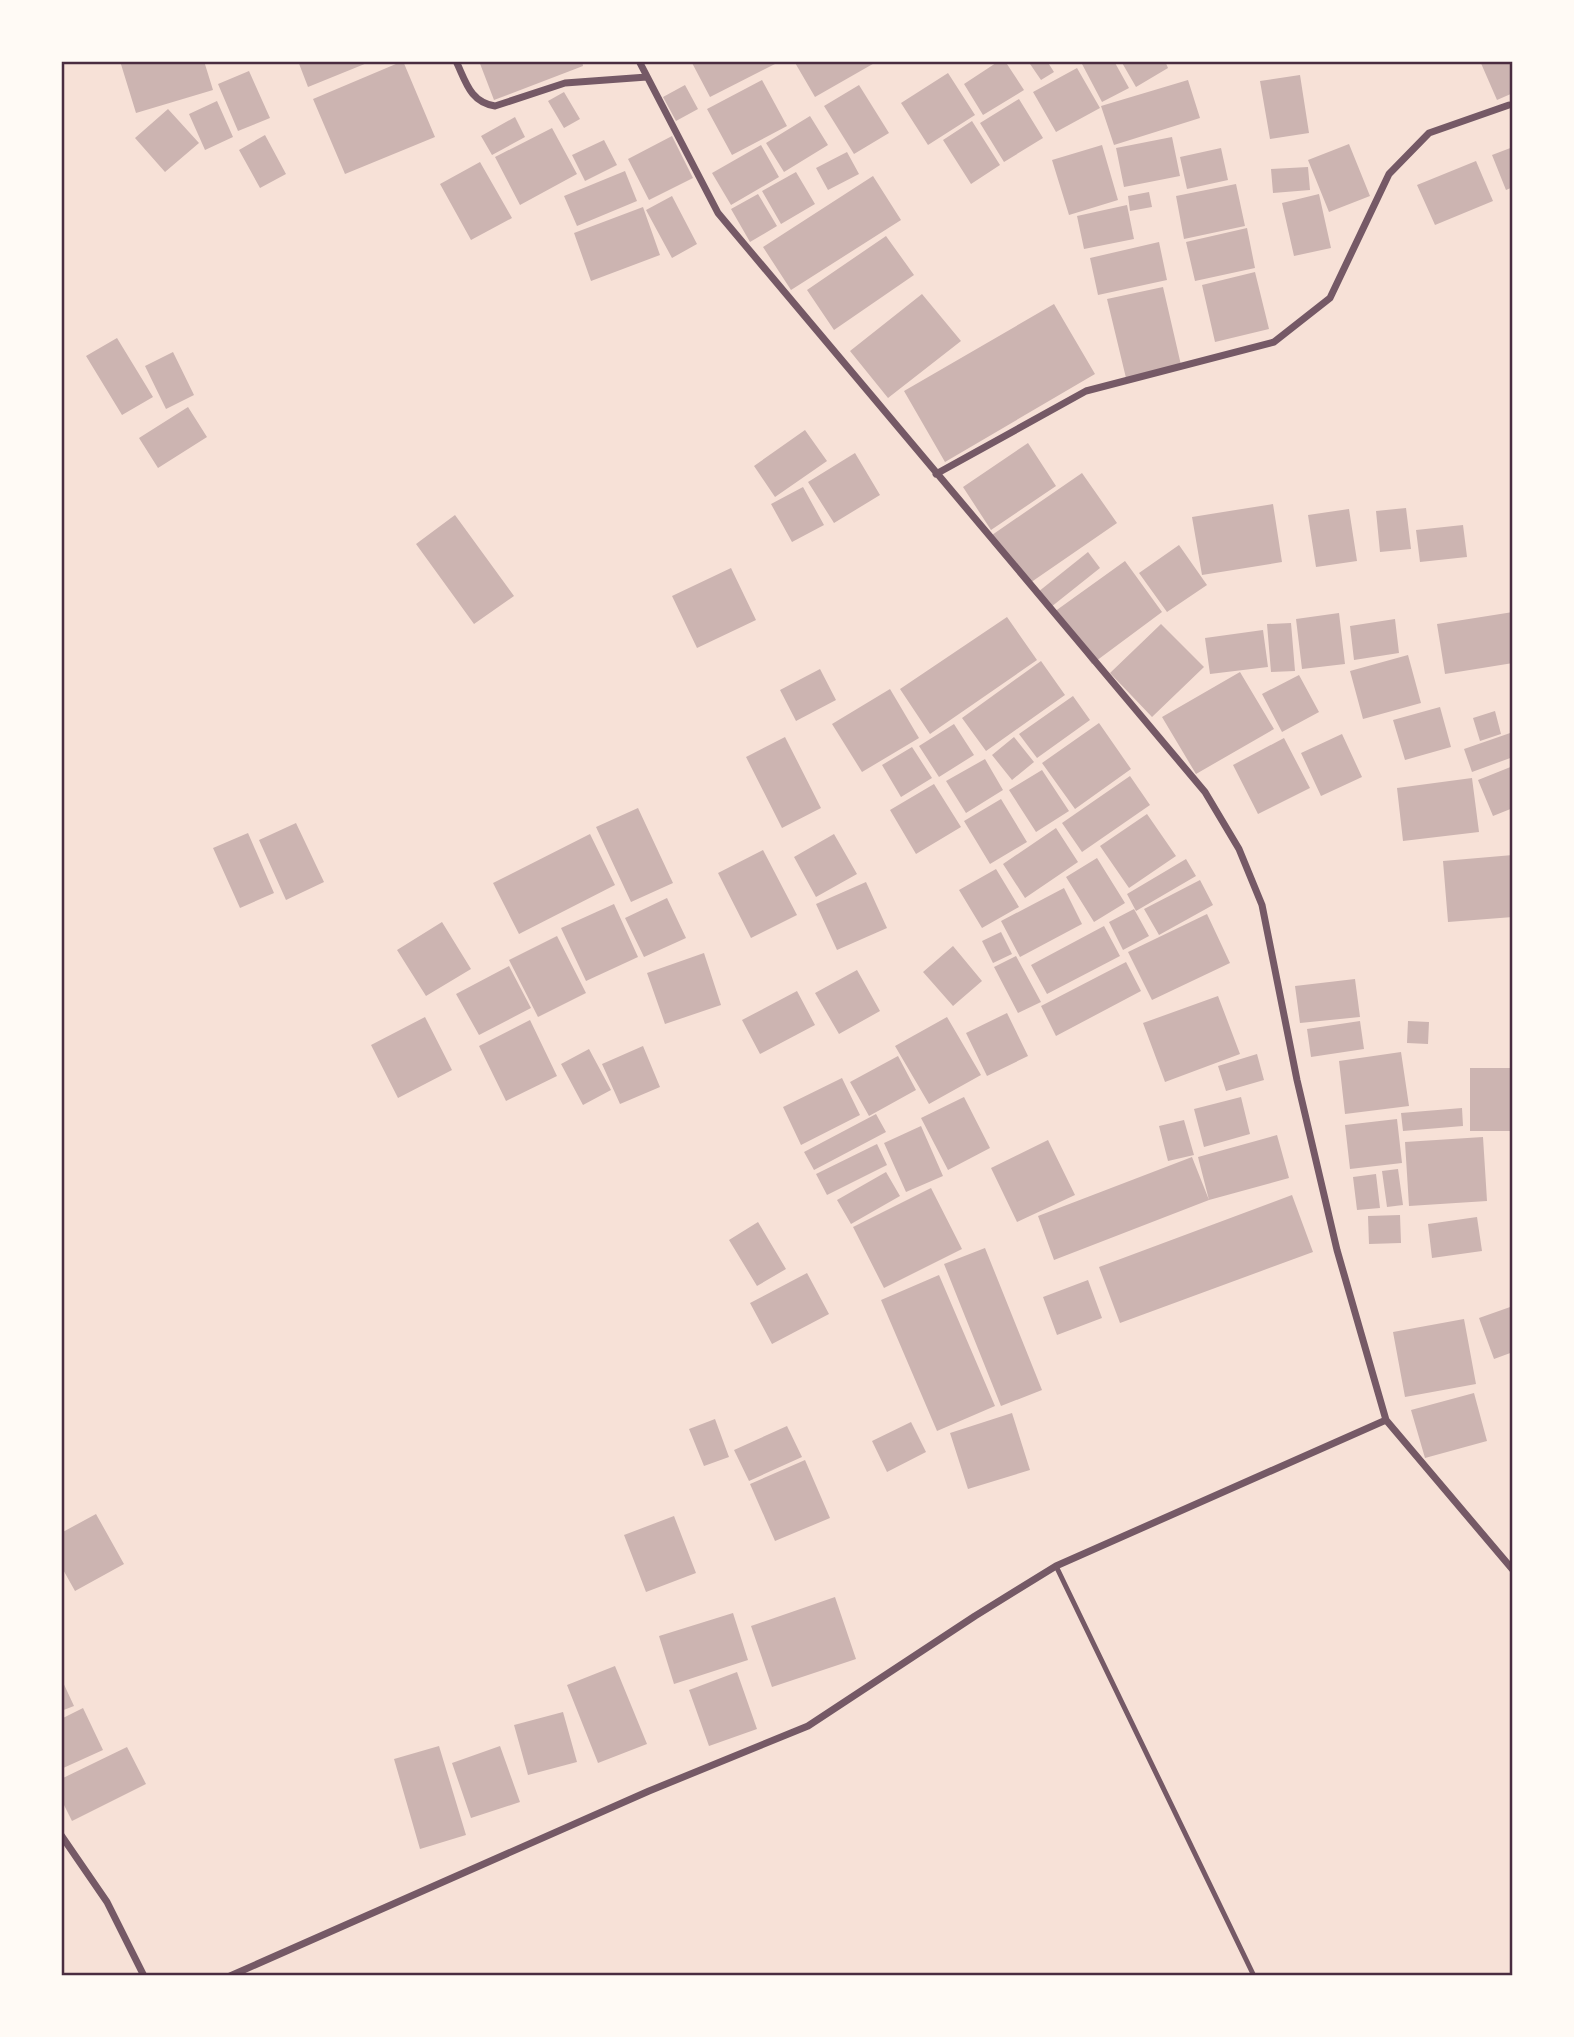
<svg xmlns="http://www.w3.org/2000/svg" width="1574" height="2037" font-family="'Nunito Sans',sans-serif">
	<style>
		.building { fill: #ccb4b1 }
		.lines { fill: none; stroke-linecap: round; stroke-linejoin: round }
		.service { stroke: #755966; stroke-width: 5 }
		.minor { stroke: #755966; stroke-width: 7 }
		.neatline { fill: none; stroke: #4a2c40; stroke-width: 2.5 }
	</style>
	<rect width="100%" height="100%" fill="#f7e1d7"/>
	<path class="building" d="M120 61H204L213 90 136 113Z
		M298 61H372L308 87Z
		M403 61 435 137 345 174 313 99Z
		M479 61H582L583 66 494 100Z
		M691 61H776L777 63 710 97Z
		M794 61H878L815 97Z
		M999 61H1005L1024 90 983 115 964 84Z
		M1028 61H1047L1054 72 1041 80Z
		M1086 61H1114L1129 88 1102 102 1082 64Z
		M1121 61H1165L1168 68 1136 87Z
		M1480 61H1513V93L1497 100Z
		M1077 68 1100 108 1056 132 1033 92Z
		M249 71 270 118 238 131 218 84Z
		M948 73 975 115 928 145 901 103Z
		M1300 75 1309 133 1270 139 1260 81Z
		M762 80 787 126 732 155 707 109Z
		M1188 80 1200 118 1114 145 1101 106Z
		M685 85 698 109 676 121 663 97Z
		M859 85 889 133 854 154 824 106Z
		M564 92 580 119 564 128 548 101Z
		M1019 99 1043 138 1004 162 980 123Z
		M217 101 233 137 205 150 189 114Z
		M168 109 199 143 165 172 135 138Z
		M810 116 828 145 784 172 766 143Z
		M515 117 525 137 492 155 481 136Z
		M972 121 1000 165 971 184 943 140Z
		M552 128 577 174 520 205 495 157Z
		M265 135 286 174 260 188 239 150Z
		M672 136 693 178 649 200 628 159Z
		M1172 137 1180 176 1124 187 1116 148Z
		M604 140 617 165 585 181 572 155Z
		M1349 144 1370 196 1329 212 1308 160Z
		M761 145 779 177 731 205 712 173Z
		M1102 145 1118 200 1069 215 1052 160Z
		M1513 147V187L1506 190 1492 155Z
		M1221 148 1228 180 1187 189 1180 157Z
		M847 152 859 174 828 190 816 168Z
		M1476 161 1493 201 1435 225 1417 185Z
		M480 162 512 218 471 240 440 184Z
		M1308 167 1310 190 1273 193 1271 169Z
		M625 171 637 201 577 226 564 196Z
		M796 172 815 204 781 224 762 191Z
		M873 176 901 220 791 290 763 247Z
		M1236 184 1245 226 1184 239 1176 196Z
		M1149 192 1152 207 1130 211 1128 196Z
		M758 194 777 226 750 242 731 209Z
		M1319 194 1331 248 1294 256 1282 203Z
		M672 196 697 244 672 258 646 210Z
		M1127 205 1134 239 1084 249 1077 216Z
		M643 207 660 255 591 281 574 233Z
		M1247 228 1255 268 1195 281 1186 242Z
		M886 236 914 275 834 330 807 290Z
		M1159 242 1167 280 1098 295 1090 258Z
		M1255 272 1269 329 1215 342 1202 285Z
		M1163 287 1181 365 1126 378 1107 299Z
		M922 294 961 341 888 398 850 351Z
		M1054 304 1095 374 945 462 904 391Z
		M117 338 153 397 122 415 86 356Z
		M173 352 194 395 166 409 145 366Z
		M188 407 207 437 158 468 139 438Z
		M805 430 827 461 775 497 754 466Z
		M1028 443 1056 486 991 530 963 487Z
		M855 453 880 495 834 523 808 482Z
		M1082 473 1117 523 1027 585 992 535Z
		M803 487 824 525 792 542 771 504Z
		M1273 504 1282 562 1202 575 1192 517Z
		M1406 508 1411 549 1380 552 1376 511Z
		M1349 509 1357 561 1316 567 1308 515Z
		M455 515 514 596 474 624 416 544Z
		M1463 525 1467 557 1420 562 1416 530Z
		M1179 545 1207 585 1167 612 1139 573Z
		M1088 552 1100 568 1051 607 1038 592Z
		M1125 561 1162 612 1092 664 1054 612Z
		M731 568 756 620 697 648 672 596Z
		M1513 612V663L1445 674 1437 624Z
		M1339 613 1345 664 1302 669 1296 619Z
		M1007 617 1037 660 930 734 900 689Z
		M1395 619 1399 653 1354 660 1350 626Z
		M1291 623 1295 671 1271 672 1267 624Z
		M1161 624 1204 667 1152 717 1110 673Z
		M1263 630 1268 667 1210 674 1205 638Z
		M1408 655 1421 703 1363 719 1350 671Z
		M1041 661 1065 695 986 751 962 718Z
		M820 669 836 700 796 721 780 690Z
		M1240 672 1274 729 1196 774 1162 717Z
		M1299 675 1319 712 1282 732 1262 694Z
		M890 689 919 738 862 772 832 724Z
		M1073 696 1090 720 1037 758 1019 734Z
		M1440 707 1451 747 1405 760 1393 720Z
		M1495 711 1501 734 1480 741 1473 718Z
		M1099 723 1131 769 1075 809 1042 763Z
		M954 724 974 755 939 777 919 746Z
		M1513 732V757L1472 772 1464 749Z
		M1342 734 1362 777 1321 796 1301 753Z
		M785 737 821 808 782 828 746 757Z
		M1014 737 1034 762 1012 780 992 755Z
		M1284 738 1310 788 1258 814 1233 765Z
		M912 747 932 778 901 797 882 765Z
		M985 759 1003 790 966 813 946 781Z
		M1513 766V808L1493 816 1478 780Z
		M1042 770 1069 811 1036 832 1009 790Z
		M1130 776 1150 805 1082 852 1062 823Z
		M1472 778 1479 832 1403 841 1397 788Z
		M934 784 961 827 916 854 890 810Z
		M1001 799 1027 842 990 864 964 821Z
		M638 808 673 883 631 902 596 827Z
		M1147 814 1176 856 1129 888 1100 846Z
		M296 823 324 882 286 900 259 840Z
		M1056 828 1078 862 1025 898 1003 864Z
		M248 833 274 893 240 908 213 848Z
		M590 834 615 885 519 934 493 883Z
		M834 834 857 874 816 897 794 857Z
		M763 850 797 915 751 938 718 873Z
		M1513 855V917L1448 922 1443 861Z
		M1097 858 1125 903 1094 922 1066 877Z
		M1186 859 1196 876 1136 911 1127 894Z
		M996 869 1019 907 982 928 959 890Z
		M1200 880 1213 905 1159 935 1144 909Z
		M866 882 887 928 837 950 816 904Z
		M1064 888 1082 924 1020 957 1001 921Z
		M667 898 686 938 644 957 625 918Z
		M614 904 638 957 586 981 561 928Z
		M1134 909 1149 936 1123 950 1109 922Z
		M1207 914 1230 963 1152 1000 1128 952Z
		M442 922 471 969 426 996 397 950Z
		M1104 926 1120 956 1047 994 1031 965Z
		M1001 932 1012 954 993 963 982 941Z
		M557 936 586 993 538 1017 509 960Z
		M953 946 982 981 953 1006 923 972Z
		M704 953 721 1005 665 1024 647 973Z
		M1016 956 1041 1002 1018 1013 994 967Z
		M1126 962 1141 991 1056 1036 1041 1006Z
		M509 966 531 1008 479 1035 456 994Z
		M857 970 880 1011 839 1034 815 993Z
		M1355 979 1360 1017 1300 1023 1295 986Z
		M797 991 815 1025 760 1054 742 1020Z
		M1218 996 1240 1054 1165 1082 1143 1023Z
		M1007 1013 1028 1056 987 1076 966 1033Z
		M425 1017 452 1070 398 1098 371 1045Z
		M947 1017 981 1075 929 1104 895 1046Z
		M530 1020 557 1076 506 1101 479 1046Z
		M1360 1021 1364 1049 1311 1057 1307 1029Z
		M1408 1021 1429 1022 1428 1044 1407 1043Z
		M643 1046 660 1087 620 1104 602 1064Z
		M589 1049 611 1090 583 1105 561 1064Z
		M1401 1052 1409 1106 1345 1114 1339 1061Z
		M1257 1054 1264 1080 1226 1091 1218 1066Z
		M898 1056 916 1090 869 1116 850 1082Z
		M1470 1068H1513V1131H1470Z
		M842 1078 860 1115 801 1145 783 1107Z
		M964 1097 990 1148 948 1170 921 1118Z
		M1241 1097 1250 1134 1204 1147 1194 1109Z
		M1462 1108 1463 1126 1403 1131 1401 1113Z
		M876 1114 886 1132 814 1170 804 1152Z
		M1397 1119 1402 1163 1350 1169 1345 1125Z
		M1184 1120 1194 1155 1168 1161 1159 1126Z
		M921 1126 943 1176 906 1192 884 1143Z
		M1277 1135 1289 1178 1209 1200 1198 1157Z
		M1483 1137 1487 1201 1409 1206 1405 1142Z
		M1048 1140 1075 1195 1017 1222 991 1168Z
		M877 1144 887 1165 827 1195 816 1174Z
		M1192 1157 1209 1200 1054 1260 1038 1216Z
		M1398 1169 1403 1205 1387 1207 1382 1171Z
		M886 1172 900 1196 851 1224 837 1200Z
		M1376 1174 1380 1208 1357 1210 1353 1177Z
		M931 1188 962 1249 884 1288 853 1227Z
		M1292 1195 1313 1252 1120 1323 1099 1267Z
		M1400 1215 1401 1243 1369 1244 1368 1216Z
		M1477 1217 1482 1251 1432 1258 1428 1224Z
		M758 1222 786 1269 757 1286 729 1240Z
		M985 1248 1042 1390 1001 1406 944 1264Z
		M807 1273 829 1314 772 1344 750 1303Z
		M939 1275 995 1406 937 1431 881 1300Z
		M1088 1280 1102 1318 1057 1335 1043 1297Z
		M1513 1306V1352L1494 1359 1479 1318Z
		M1464 1319 1476 1384 1405 1397 1393 1332Z
		M1474 1393 1487 1441 1425 1458 1411 1410Z
		M1012 1413 1030 1470 968 1489 950 1433Z
		M715 1419 729 1457 704 1466 689 1429Z
		M911 1422 926 1452 887 1472 872 1441Z
		M787 1426 802 1457 749 1481 734 1450Z
		M805 1460 830 1518 775 1541 750 1484Z
		M96 1514 124 1564 75 1591 61 1566V1533Z
		M674 1516 696 1573 646 1592 624 1535Z
		M835 1597 856 1659 772 1687 751 1626Z
		M733 1613 748 1660 674 1684 659 1636Z
		M615 1666 647 1744 598 1763 567 1685Z
		M737 1672 757 1729 709 1746 689 1690Z
		M61 1678 74 1706 61 1711Z
		M83 1708 103 1750 61 1769V1719Z
		M563 1712 577 1762 528 1775 514 1725Z
		M439 1746 466 1835 420 1849 394 1759Z
		M500 1746 520 1802 471 1818 452 1763Z
		M127 1747 146 1784 72 1821 61 1799V1779Z"/>
	<g class="lines">
		<path class="service" d="M1056 1566 1254 1976"/>
		<path class="minor" d="M456 61C466 82 470 102 495 106L565 83 647 77
			M639 61 718 213 1205 792 1239 849 1262 905 1297 1080 1337 1250 1386 1420 1513 1570
			M936 474 1086 391 1274 342 1330 298 1389 174 1429 133 1509 105
			M61 1835 107 1902 144 1976
			M230 1976 649 1791 808 1726 975 1616 1056 1566 1386 1420"/>
	</g>
	<rect width="1574" height="2037" fill="none" stroke="#fffaf5" stroke-width="126"/>
	<rect x="63" y="63" width="1448" height="1911" class="neatline"/>
</svg>
